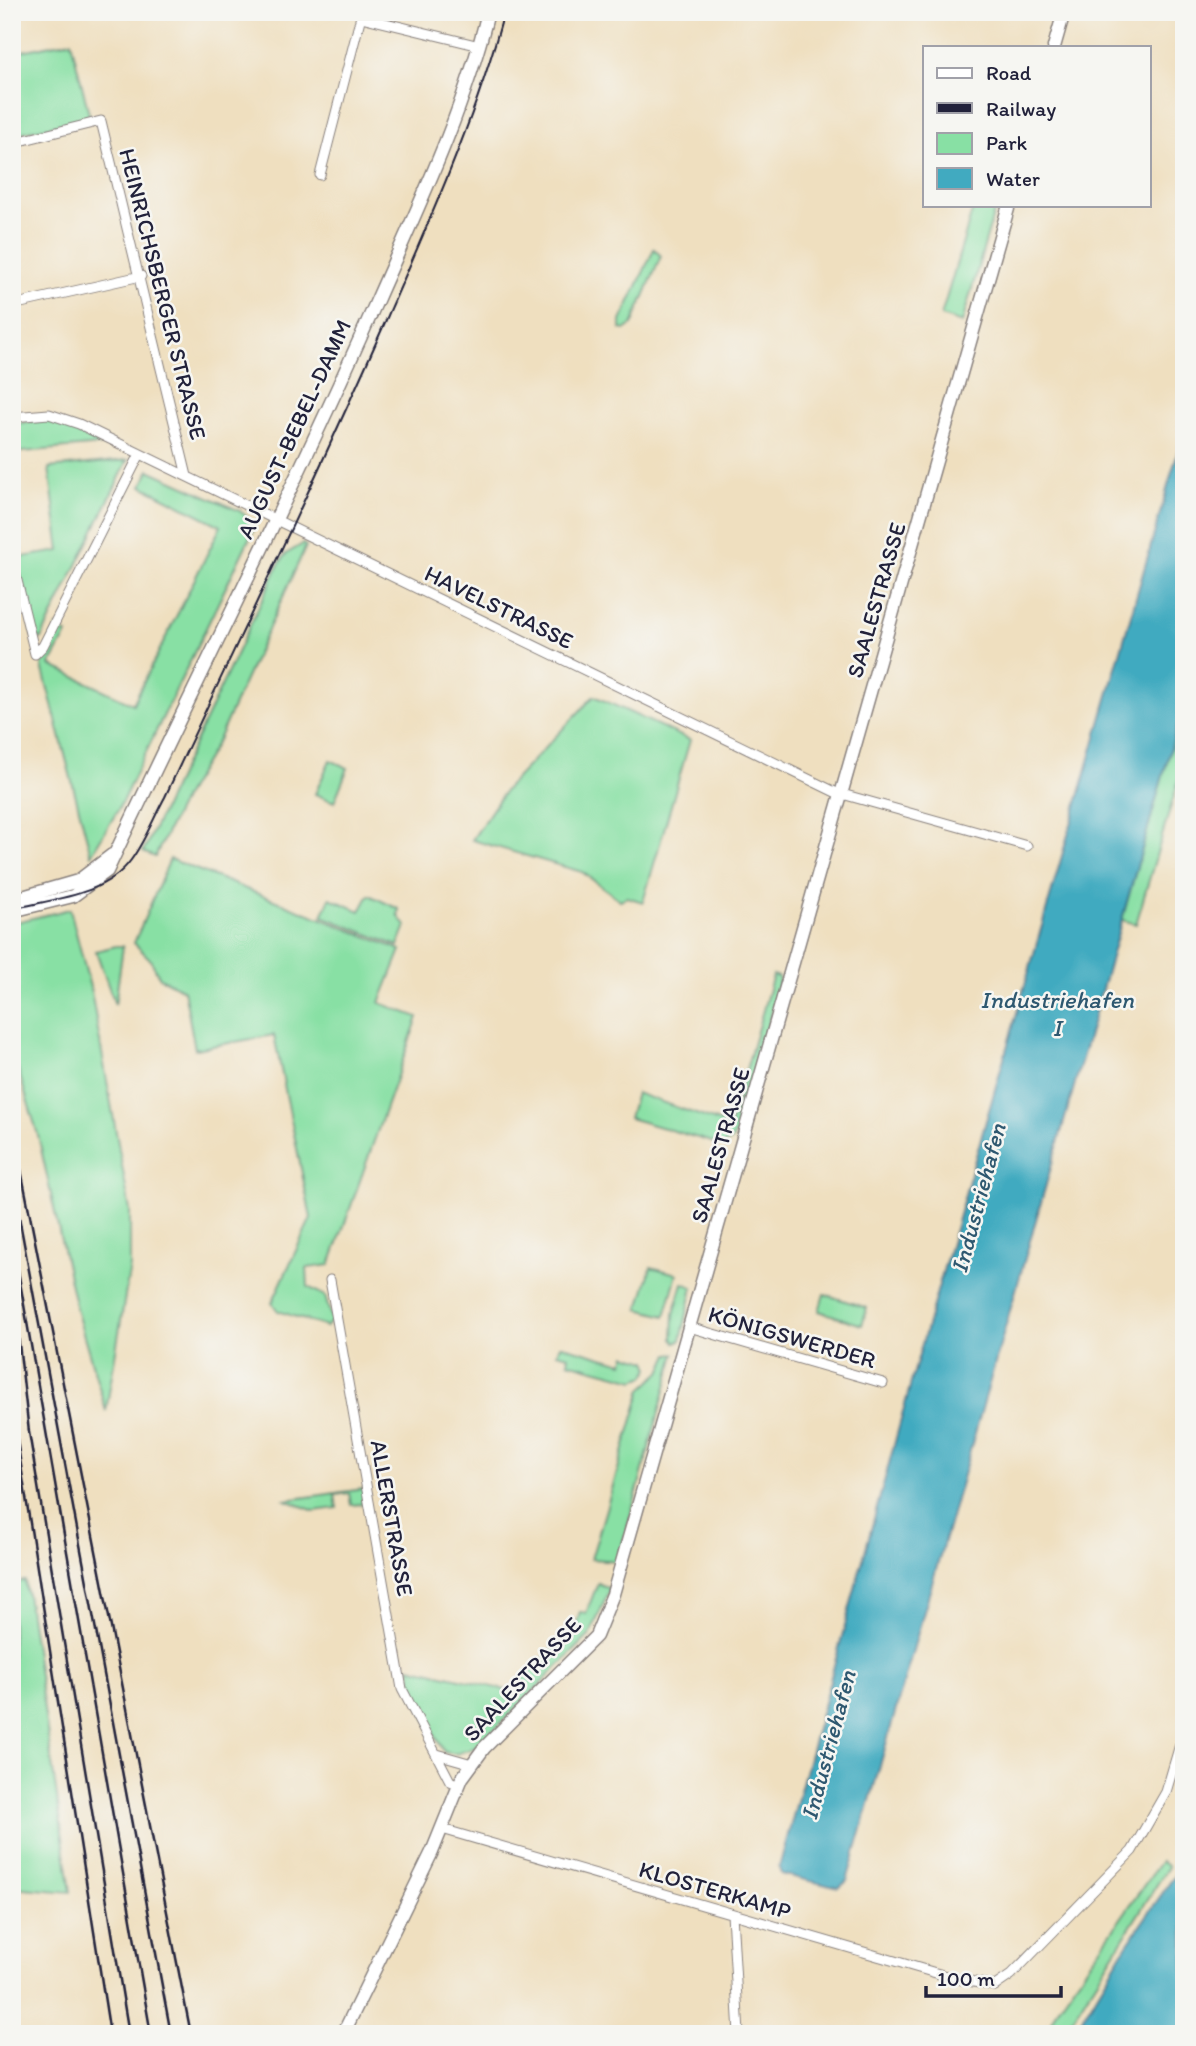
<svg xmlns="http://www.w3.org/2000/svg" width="1196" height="2046" font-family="Itim,sans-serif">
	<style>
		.green { fill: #88e0a4; stroke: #558170; stroke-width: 2 }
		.water { fill: #41aac0; stroke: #32667e; stroke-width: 2 }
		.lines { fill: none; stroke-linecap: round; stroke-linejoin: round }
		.minor-casing { stroke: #88807d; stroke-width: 11 }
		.secondary-casing { stroke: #88807d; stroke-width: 15 }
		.minor { stroke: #fff; stroke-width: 9 }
		.secondary { stroke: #fff; stroke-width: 12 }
		.tram { stroke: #22223b; stroke-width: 2 }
		.rail { stroke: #22223b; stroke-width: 2.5 }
		.labels { text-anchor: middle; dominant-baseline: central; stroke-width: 5; stroke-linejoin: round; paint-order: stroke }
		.street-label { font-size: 23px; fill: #22223b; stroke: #f6f6f2 }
		.water-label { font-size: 24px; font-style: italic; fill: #2e5870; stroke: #f6f6f2 }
	</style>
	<rect width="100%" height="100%" fill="#f6f6f2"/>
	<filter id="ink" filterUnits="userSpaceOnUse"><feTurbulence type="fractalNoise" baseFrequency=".0143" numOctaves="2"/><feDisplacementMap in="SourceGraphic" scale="14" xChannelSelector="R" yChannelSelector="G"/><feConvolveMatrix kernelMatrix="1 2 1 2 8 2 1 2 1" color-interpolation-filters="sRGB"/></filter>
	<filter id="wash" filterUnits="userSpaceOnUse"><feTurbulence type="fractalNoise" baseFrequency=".00686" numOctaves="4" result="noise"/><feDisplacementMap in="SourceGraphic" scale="28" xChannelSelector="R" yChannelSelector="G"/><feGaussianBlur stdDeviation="1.57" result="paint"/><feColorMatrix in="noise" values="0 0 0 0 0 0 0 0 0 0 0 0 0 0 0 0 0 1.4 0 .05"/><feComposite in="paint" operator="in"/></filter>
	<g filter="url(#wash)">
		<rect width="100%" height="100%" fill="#efdfbf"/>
		<path class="green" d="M71 41 90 118 15 134 12 53Z
			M974 205H996L962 323 941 316Z
			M654 249 661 256 632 325 625 330 621 329V321Z
			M44 420 69 427 101 445 12 453V424Z
			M128 460 41 639 33 637 16 558 60 551 49 468Z
			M149 470 240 511 251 520 253 531 118 810 91 855 42 666 57 627 67 634 50 665 133 704 221 526 142 486Z
			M303 544 306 546 218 740 183 799 155 857 143 852 278 566 286 554Z
			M594 696 690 740 643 902 627 897 620 900 582 872 472 840 506 789Z
			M1184 702V762L1136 924 1122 920Z
			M330 760 348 768 334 802 315 794Z
			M170 859 401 950 380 1003 418 1017 330 1265 307 1268 308 1287 325 1296 332 1321 326 1327 278 1311 272 1303 311 1218 274 1035 195 1049 184 990 160 978 150 959 134 943Z
			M369 895 399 909 398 915 406 926 398 946 322 916 330 898 360 911Z
			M70 909 91 991 130 1211V1266L106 1411 76 1309 38 1135 12 1050V923Z
			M116 946H123L115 1005 96 951Z
			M773 975 779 977 778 989 737 1132 730 1142 722 1145 629 1118 636 1093 730 1126Z
			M651 1267 677 1274 665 1316 639 1309Z
			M683 1283 693 1287 681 1340 676 1342 673 1339 674 1314Z
			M824 1294 867 1308 862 1325 819 1311Z
			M560 1345 623 1363 626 1355 647 1361 650 1368 645 1376 635 1380 568 1362 569 1356 557 1353Z
			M669 1354H675L618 1561 591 1559 642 1389 661 1372Z
			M364 1489 362 1504 351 1505 349 1493 335 1495 337 1508 314 1511 286 1500Z
			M25 1581 71 1892 12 1887V1583Z
			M598 1583 610 1589 590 1635 477 1747 456 1754 444 1752 414 1695 410 1667 509 1691 576 1626 580 1612 586 1613Z
			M1161 1861 1168 1867 1063 2034H1046L1059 2007Z"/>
		<path class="water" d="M1184 430V702L847 1881 839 1888 781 1874 779 1868 912 1379Z
			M1184 1862V2034H1073L1126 1946Z"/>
	</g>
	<g filter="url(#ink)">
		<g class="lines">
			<g class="minor-casing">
				<path id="minor" d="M361 17 480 46
					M12 143 101 121 187 476
					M320 175 362 12
					M12 305 141 276
					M12 417 49 414 79 424 835 792 1027 846
					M12 560 35 654
					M35 654 43 646 140 454
					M330 1280 402 1689 450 1781 459 1785
					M689 1327 883 1383
					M437 1754 472 1764
					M442 1829 953 1978 995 1986 1011 1975 1132 1851 1166 1792 1184 1731
					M732 1914 739 2034"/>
			</g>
			<g class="secondary-casing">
				<path id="secondary" d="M1054 47 1064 12
					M12 900 78 881 112 855
					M12 911 73 896 107 871C197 680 293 491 378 298 419 205 464 111 488 12
					M343 2034 432 1852 462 1778 484 1748 596 1636 613 1594 1009 205"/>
			</g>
			<use href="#minor" class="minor"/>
			<use href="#secondary" class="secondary"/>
			<path class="tram" d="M12 909C52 899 105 896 131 860 145 841 154 817 165 797 239 638 316 480 386 320 430 219 476 118 504 12"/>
			<path class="rail" d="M12 1124 191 2034
				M12 1179 171 2034
				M12 1236 151 2034
				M14 1299 29 1432 129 2034
				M12 1408 110 2034"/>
		</g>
	</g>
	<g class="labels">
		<g class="street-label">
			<text transform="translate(163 294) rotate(76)">HEINRICHSBERGER STRASSE</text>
			<text transform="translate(294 429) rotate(-65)">AUGUST-BEBEL-DAMM</text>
			<text transform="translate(876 600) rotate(-74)">SAALESTRASSE</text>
			<text transform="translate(499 607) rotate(26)">HAVELSTRASSE</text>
			<text transform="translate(720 1145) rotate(-74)">SAALESTRASSE</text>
			<text transform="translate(792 1337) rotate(16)">KÖNIGSWERDER</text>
			<text transform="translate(392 1518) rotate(80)">ALLERSTRASSE</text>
			<text transform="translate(522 1679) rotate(-47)">SAALESTRASSE</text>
			<text transform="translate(715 1890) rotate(16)">KLOSTERKAMP</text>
		</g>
		<g class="water-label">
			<text x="1057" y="999">Industriehafen<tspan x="1057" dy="28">I</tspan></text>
			<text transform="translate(978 1198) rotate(-75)">Industriehafen</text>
			<text transform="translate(828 1745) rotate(-75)">Industriehafen</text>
		</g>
	</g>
	<rect width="1196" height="2046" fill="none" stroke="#f6f6f2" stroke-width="42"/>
	<rect x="923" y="46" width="228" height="161" fill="#f6f6f2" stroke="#a1a1a9" stroke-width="2"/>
	<rect x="937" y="68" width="35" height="10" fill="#ffffff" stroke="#a1a1a9" stroke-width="2"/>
	<text x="986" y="80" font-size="21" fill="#22223b">Road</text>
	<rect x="937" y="103" width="35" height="10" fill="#22223b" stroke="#a1a1a9" stroke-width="2"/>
	<text x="986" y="116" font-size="21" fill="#22223b">Railway</text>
	<rect x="937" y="133" width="35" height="21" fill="#88e0a4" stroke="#a1a1a9" stroke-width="2"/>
	<text x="986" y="150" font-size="21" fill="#22223b">Park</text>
	<rect x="937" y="168" width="35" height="21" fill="#41aac0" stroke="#a1a1a9" stroke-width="2"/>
	<text x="986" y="186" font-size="21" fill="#22223b">Water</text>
	<path d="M926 1986v10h135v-10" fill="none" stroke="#22223b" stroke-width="3.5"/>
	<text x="937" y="1986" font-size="21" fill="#22223b" stroke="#f6f6f2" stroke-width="5" paint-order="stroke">100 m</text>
</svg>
